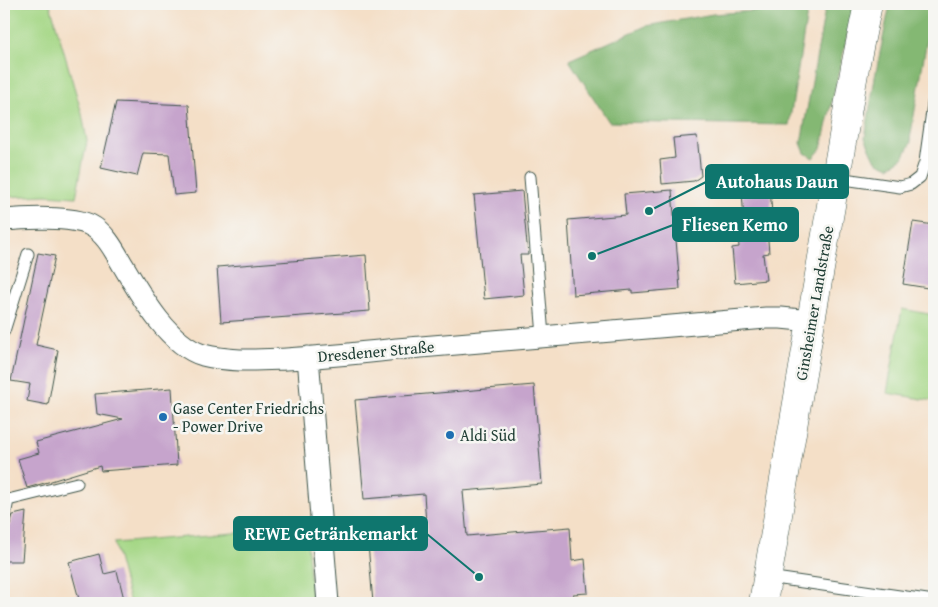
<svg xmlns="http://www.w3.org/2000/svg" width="938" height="607" font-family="'Gentium Book Plus',serif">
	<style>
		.green { fill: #a5d786; stroke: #628a5d }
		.forest { fill: #84b873; stroke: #527a54 }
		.building { fill: #c6a4cc }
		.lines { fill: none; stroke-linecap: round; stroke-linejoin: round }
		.service-casing { stroke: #3f554a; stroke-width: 13 }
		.minor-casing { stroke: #3f554a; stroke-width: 23 }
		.secondary-casing { stroke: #3f554a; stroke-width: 29 }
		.service { stroke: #fff; stroke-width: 11 }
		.minor { stroke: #fff; stroke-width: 21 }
		.secondary { stroke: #fff; stroke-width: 28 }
		.poi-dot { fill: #1f6fb2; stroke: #f6f6f2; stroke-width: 2 }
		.labels { text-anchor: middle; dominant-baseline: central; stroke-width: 5; stroke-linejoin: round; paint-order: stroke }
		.street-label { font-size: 16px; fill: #1f3d34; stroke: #f6f6f2 }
		.poi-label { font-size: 16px; fill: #1f3d34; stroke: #f6f6f2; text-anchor: start }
		.leader { fill: none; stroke: #0f766e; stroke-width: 2 }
		.callout-dot { fill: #0f766e; stroke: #f6f6f2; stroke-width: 2 }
		.callout { fill: #0f766e; stroke: #0f766e; stroke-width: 2 }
		.callout-label { font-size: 18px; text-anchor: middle; font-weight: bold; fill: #fff }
	</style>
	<rect width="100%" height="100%" fill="#f6f6f2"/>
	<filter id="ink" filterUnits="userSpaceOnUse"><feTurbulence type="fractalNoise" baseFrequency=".02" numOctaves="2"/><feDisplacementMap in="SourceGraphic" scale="10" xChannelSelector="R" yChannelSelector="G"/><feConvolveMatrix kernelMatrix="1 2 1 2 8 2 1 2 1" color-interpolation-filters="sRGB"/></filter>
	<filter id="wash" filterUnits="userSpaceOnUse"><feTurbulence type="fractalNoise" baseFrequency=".0096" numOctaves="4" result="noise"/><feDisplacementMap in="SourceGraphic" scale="20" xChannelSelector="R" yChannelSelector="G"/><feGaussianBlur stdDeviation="1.12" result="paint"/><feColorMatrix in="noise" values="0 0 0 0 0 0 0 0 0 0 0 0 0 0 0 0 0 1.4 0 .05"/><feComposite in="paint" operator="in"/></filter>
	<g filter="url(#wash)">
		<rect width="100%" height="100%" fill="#f4dfc7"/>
		<path class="green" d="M4 4H50L82 114 87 141 76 197 46 195 4 197Z
			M902 309 934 315V401L887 393Z
			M306 527 312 603H130L114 543Z"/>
		<path class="forest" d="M826 4H856L848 33 821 149 813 158 805 153 801 143Z
			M890 4H933L910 139 911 142 903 158 889 167 876 161 865 138 875 77Z
			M808 7 789 125 609 122 569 60 646 26 713 14Z"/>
		<g id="blocks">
			<path class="building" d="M116 102 189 105 196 193 174 195 169 154 143 153 137 176 101 168Z
				M697 136 701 176 694 181 662 184 660 160 675 158 673 138Z
				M770 188 773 227 767 228 769 253 763 254 766 280 735 283 732 248 739 247 737 223 744 222 742 191Z
				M672 190 680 289 632 293V290L573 295 568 220 626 215 624 194Z
				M522 191 528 255H520L524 295 484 299 474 195Z
				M913 222 934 225V289L903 284Z
				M38 253 55 256 36 345 58 350 48 405 27 401 30 384 11 381Z
				M366 255 370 311 221 322 217 267Z
				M534 385 542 484 463 491 467 536 570 527 572 561 585 559 588 593 573 594 574 603H373L368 544 427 539 424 494 364 499 355 400Z
				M172 388 177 465 101 471 100 466 48 482 27 488 18 459 39 453 36 442 123 419 97 414 95 394Z
				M26 512 22 561H4V540L6 528 10 525 13 515Z
				M99 554 104 574 117 571 125 603H80L69 562Z"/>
		</g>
	</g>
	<g filter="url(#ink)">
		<use href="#blocks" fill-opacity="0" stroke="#3f554a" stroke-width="1"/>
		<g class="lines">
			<g class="service-casing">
				<path id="service" d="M530 177 543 336
					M837 178 900 187 911 184 920 177 925 162 934 97
					M4 331 28 254
					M4 521 8 500 77 483
					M768 577 934 601"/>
			</g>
			<g class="minor-casing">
				<path id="minor" d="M4 220C25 218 72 216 90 225 106 233 115 252 124 267 141 296 169 345 203 355 230 362 258 360 286 359 323 357 360 353 397 349 520 338 643 328 766 318H781L811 321
					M308 357 328 603"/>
			</g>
			<g class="secondary-casing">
				<path id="secondary" d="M763 603 811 321 855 67 868 4"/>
			</g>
			<use href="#service" class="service"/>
			<use href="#minor" class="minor"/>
			<use href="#secondary" class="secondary"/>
		</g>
	</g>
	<g class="poi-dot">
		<circle cx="163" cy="417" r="5"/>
		<circle cx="450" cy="435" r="5"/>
	</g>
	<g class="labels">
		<g class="street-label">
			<text transform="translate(814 303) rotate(-80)">Ginsheimer Landstraße</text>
			<text transform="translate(376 351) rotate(-5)">Dresdener Straße</text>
		</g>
		<g class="poi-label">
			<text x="173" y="408">Gase Center Friedrichs<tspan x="173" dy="18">- Power Drive</tspan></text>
			<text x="460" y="435">Aldi Süd</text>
		</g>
	</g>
	<path class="leader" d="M649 211L706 182M592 256L673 225M479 577L427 534"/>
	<g class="callout-dot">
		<circle cx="649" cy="211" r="5"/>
		<circle cx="592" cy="256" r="5"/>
		<circle cx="479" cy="577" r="5"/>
	</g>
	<g class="callout">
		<rect x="706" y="165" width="142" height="33" rx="5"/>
		<rect x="673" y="208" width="125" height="33" rx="5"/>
		<rect x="234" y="517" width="193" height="33" rx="5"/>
	</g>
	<g class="callout-label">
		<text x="777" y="188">Autohaus Daun</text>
		<text x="735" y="231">Fliesen Kemo</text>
		<text x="331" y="540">REWE Getränkemarkt</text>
	</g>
	<rect width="938" height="607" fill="none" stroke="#f6f6f2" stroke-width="20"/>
</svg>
